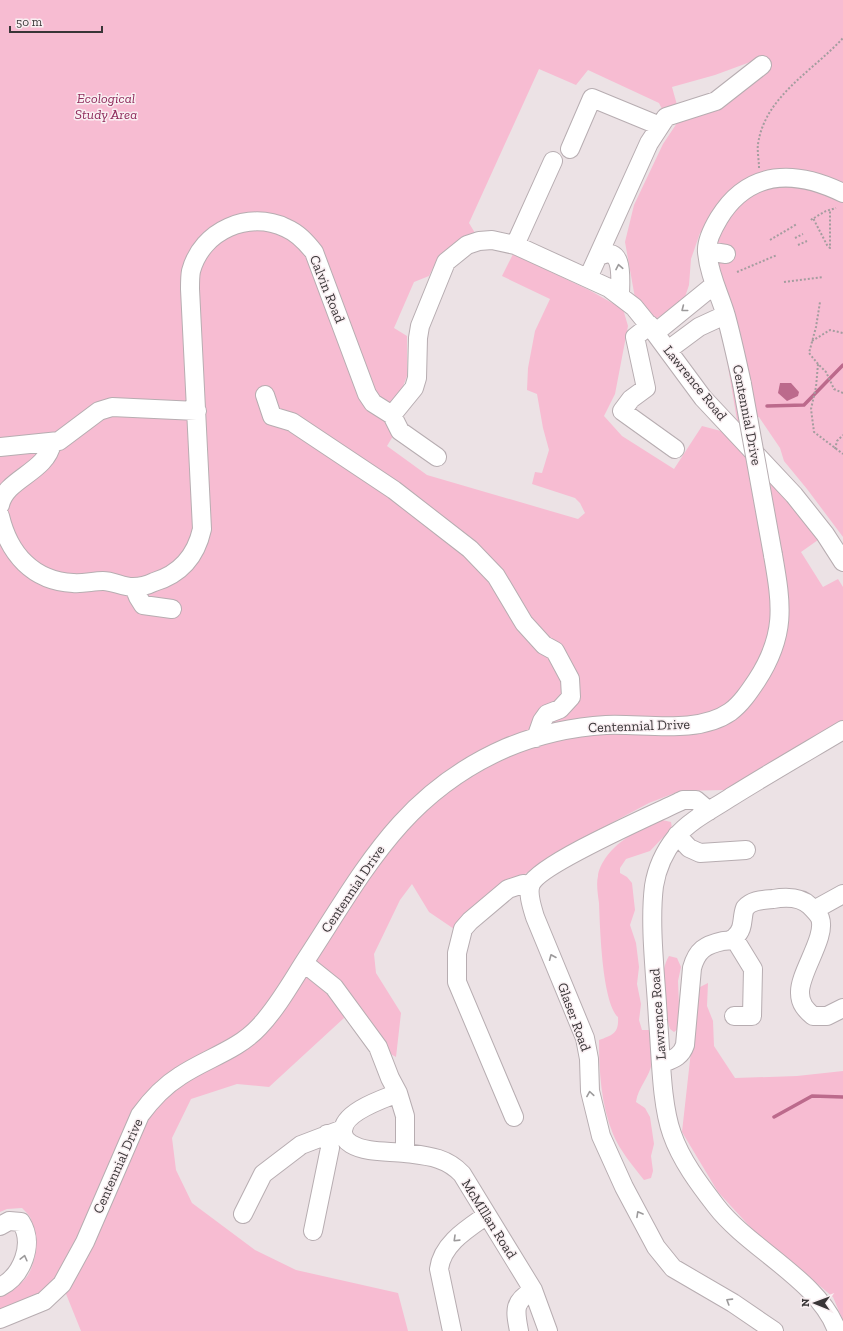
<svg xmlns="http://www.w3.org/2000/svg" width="843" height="1331" font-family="'Zilla Slab',serif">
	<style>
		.green { fill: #f7bcd2; fill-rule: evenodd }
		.water { fill: #bc6a8c }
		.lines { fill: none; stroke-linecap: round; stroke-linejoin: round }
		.stream { stroke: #bc6a8c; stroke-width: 3.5 }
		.minor-casing { stroke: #b7adb1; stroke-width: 20 }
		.path { stroke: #a49d9f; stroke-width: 2; stroke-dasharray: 2 2; stroke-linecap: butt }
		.minor { stroke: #fff; stroke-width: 18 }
		.minor-bridge-casing { stroke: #b7adb1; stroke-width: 20; stroke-linecap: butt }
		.minor-bridge { stroke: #fff; stroke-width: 18 }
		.oneway { stroke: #9c9a9b }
		.labels { text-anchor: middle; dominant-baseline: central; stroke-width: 3; stroke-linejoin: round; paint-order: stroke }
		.park-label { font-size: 14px; font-style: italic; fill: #8f2b5c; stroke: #f9eff2 }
		.street-label { font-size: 14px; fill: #393537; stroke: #f9eff2 }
	</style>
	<rect width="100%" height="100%" fill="#ece2e5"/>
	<path class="green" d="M0 0H843V537L807 489 784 461 780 448 759 417 739 422 737 420 718 307 716 224 700 233 691 259 689 285 685 297 674 308 654 320 635 298 625 242 634 205 663 144 677 123 666 117 659 103 588 70 576 85 539 69 469 223 475 233C453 242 439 254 429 276L414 282 394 328 407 336V376L392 415 393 436 387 446 427 475 578 519 585 513 580 503 575 498 532 484 535 472 542 473 549 450 543 428 537 394 527 390 528 368 535 331 550 299 502 276 513 254 589 290 623 309 628 326 615 394 604 416 622 436 674 469 702 426 721 431 773 482 818 540 801 552 823 587 838 579 843 587V720L725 790 680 791 649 803 553 854 518 879 457 931 429 912 412 884 400 900 374 954 376 973 401 1013 396 1057 378 1047 335 989 344 1018 269 1087 237 1084 191 1099 172 1138 176 1170 192 1203 255 1250 296 1270 398 1293 408 1331H81L62 1284 55 1278 41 1293 0 1313V1295C8 1291 17 1287 24 1280 38 1266 38 1235 30 1217 28 1214 25 1211 22 1208L7 1209 0 1212ZM753 61 716 101 679 112 672 87 715 75Z
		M662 820 671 822 672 828 650 851 626 859 620 868V873L627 877 632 883 635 910 630 925 636 943 639 967 637 984 641 1004 639 1020 642 1030H651C652 1040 654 1052 652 1062 650 1077 638 1087 636 1102L645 1108 650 1117 654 1144 651 1156 653 1171 651 1178 644 1180C633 1166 620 1151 613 1134 601 1105 599 1071 599 1040 613 1035 619 1033 618 1017 602 1002 600 927 599 903 598 895 596 884 598 876 598 872 601 865 603 862 616 840 640 829 662 820Z
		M669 956 677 958 681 967 678 981 680 1027 674 1032 670 1029C664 1008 657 976 669 956Z
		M708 983 707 1006 713 1021 714 1046 735 1078 797 1076 843 1071V1321L833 1297 753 1230 718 1192 682 1132 698 988Z"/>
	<path class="water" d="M780 383H791L799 392 798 396 787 401 778 393Z"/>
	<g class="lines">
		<path class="stream" d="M767 406 804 405 843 365
			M774 1117 812 1096 843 1097"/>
		<g class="minor-casing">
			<path id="minor" d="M570 149 592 98 660 126
				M515 245 553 161
				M707 251 726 254
				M599 256C625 244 620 281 620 295
				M588 278 649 143 666 117 716 101 762 65
				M650 325 635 337 646 388 631 399 622 411 675 449
				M655 333 714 285
				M668 350 699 327 725 315
				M742 384C737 361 732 338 726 316 720 295 709 275 707 252 706 241 713 228 719 218 749 169 796 170 843 193
				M265 395 272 416 292 422 394 490 470 549 496 576 524 623 544 645 555 651 570 679 571 697 560 709 547 714 542 721 536 738
				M392 415 400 431 437 457
				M0 447 59 441 99 411 112 407 197 411
				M0 505C6 478 46 473 52 443
				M0 516C9 554 33 581 73 583 83 584 93 581 103 581 113 581 123 587 133 587 140 587 148 585 154 582 181 574 196 556 202 529L190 289C190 283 190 276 191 271 202 230 249 210 286 228 298 233 306 242 314 252L367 394 373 403 392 415 414 388 417 378 418 338 420 326 446 262 467 245 479 241 492 240 515 245 609 288 634 307 655 333 703 398 794 495 825 534 843 562
				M134 587 138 597 143 605 172 609
				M709 811 696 800H683C657 813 541 863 531 884 527 893 532 907 535 917L585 1038 589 1059 590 1091 601 1136 624 1187 656 1247 673 1268 733 1303 774 1331
				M677 835 689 848 700 853 746 850
				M814 910 843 894
				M304 963 334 987 378 1047 390 1078 398 1093 405 1116V1153C428 1156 446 1157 462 1174L533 1290 548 1331
				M734 1016H752L753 969 734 938
				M661 1064C673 1059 681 1057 685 1045L692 968C697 950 705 945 723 941 727 941 732 940 735 937 745 928 741 918 745 908 752 900 762 900 773 899 785 897 801 897 810 906 813 909 818 914 820 918 827 937 799 973 800 993 800 1004 806 1010 813 1016H827L843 1008
				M398 1093C383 1099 342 1112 343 1132 343 1137 346 1141 351 1144 366 1153 388 1151 405 1153
				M514 1117 457 982V953L463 929 470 921 508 889 523 884 530 885
				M243 1214 263 1174 301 1145 343 1129
				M0 1226 9 1221 21 1222C35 1244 22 1276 0 1287
				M313 1231 330 1148 327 1134
				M0 1319 44 1301 62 1284 85 1242 140 1115C151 1100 164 1086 180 1076 205 1059 238 1050 259 1027 278 1007 292 981 307 958 365 869 403 793 506 748 537 735 572 727 606 725 643 723 697 735 730 712 741 704 749 692 757 680 786 635 782 606 773 555
				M452 1331 439 1269C442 1244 467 1229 487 1215
				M519 1331C515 1310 513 1302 533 1290
				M837 1331C820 1281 748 1248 716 1206 699 1184 681 1160 672 1134 661 1104 661 1053 658 1020 656 979 649 926 654 886 657 867 664 852 676 837 690 820 713 809 731 797 768 774 806 752 843 730"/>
		</g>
		<path class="path" d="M759 168C759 160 757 151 758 144 765 96 813 71 843 38
			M814 218 826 211 836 208
			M811 220 813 218 827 245 830 248V210
			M795 238 803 234
			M770 240 797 224
			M798 245 807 241
			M737 272 777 255
			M784 282 823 277
			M812 341 830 330 843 333
			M818 364 809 353 816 327 820 302
			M843 393 834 389 826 372 818 364 816 387 811 409 814 432 843 454
			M835 449 837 441 843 435"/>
		<use href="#minor" class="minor"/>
		<g class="minor-bridge-casing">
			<path id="minor-bridge" d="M742 384 773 555"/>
		</g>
		<use href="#minor-bridge" class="minor-bridge"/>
	</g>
	<defs><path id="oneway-chevron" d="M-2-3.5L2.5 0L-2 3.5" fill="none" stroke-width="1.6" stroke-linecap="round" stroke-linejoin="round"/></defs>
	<g class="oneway">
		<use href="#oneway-chevron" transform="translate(619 267) rotate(-101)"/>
		<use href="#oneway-chevron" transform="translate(684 309) rotate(142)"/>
		<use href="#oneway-chevron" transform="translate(552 957) rotate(-113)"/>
		<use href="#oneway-chevron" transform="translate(590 1094) rotate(-99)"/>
		<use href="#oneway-chevron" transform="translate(639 1214) rotate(-119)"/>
		<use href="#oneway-chevron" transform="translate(456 1239) rotate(136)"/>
		<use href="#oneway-chevron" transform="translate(24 1258) rotate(-76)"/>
		<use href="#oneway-chevron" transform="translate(729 1301) rotate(-148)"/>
	</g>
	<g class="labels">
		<g class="park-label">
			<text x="106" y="98">Ecological<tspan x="106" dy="16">Study Area</tspan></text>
		</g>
		<g class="street-label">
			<text transform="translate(327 289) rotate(68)">Calvin Road</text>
			<text transform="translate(695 383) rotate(51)">Lawrence Road</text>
			<text transform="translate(747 415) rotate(79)">Centennial Drive</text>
			<text transform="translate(639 726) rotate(-2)">Centennial Drive</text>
			<text transform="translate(353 889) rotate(-56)">Centennial Drive</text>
			<text transform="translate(658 1014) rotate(-94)">Lawrence Road</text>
			<text transform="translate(574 1017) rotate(70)">Glaser Road</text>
			<text transform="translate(118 1166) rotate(-66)">Centennial Drive</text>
			<text transform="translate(489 1219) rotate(58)">McMIllan Road</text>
		</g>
	</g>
	<g transform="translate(815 1303) rotate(271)" stroke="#f9eff2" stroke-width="3" paint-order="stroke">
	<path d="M0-3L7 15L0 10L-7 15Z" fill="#393537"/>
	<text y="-6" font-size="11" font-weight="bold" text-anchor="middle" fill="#393537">N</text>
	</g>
	<path d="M10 26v6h92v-6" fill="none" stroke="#393537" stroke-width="2"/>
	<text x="16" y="26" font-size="12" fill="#393537" stroke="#f9eff2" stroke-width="3" paint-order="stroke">50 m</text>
</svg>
